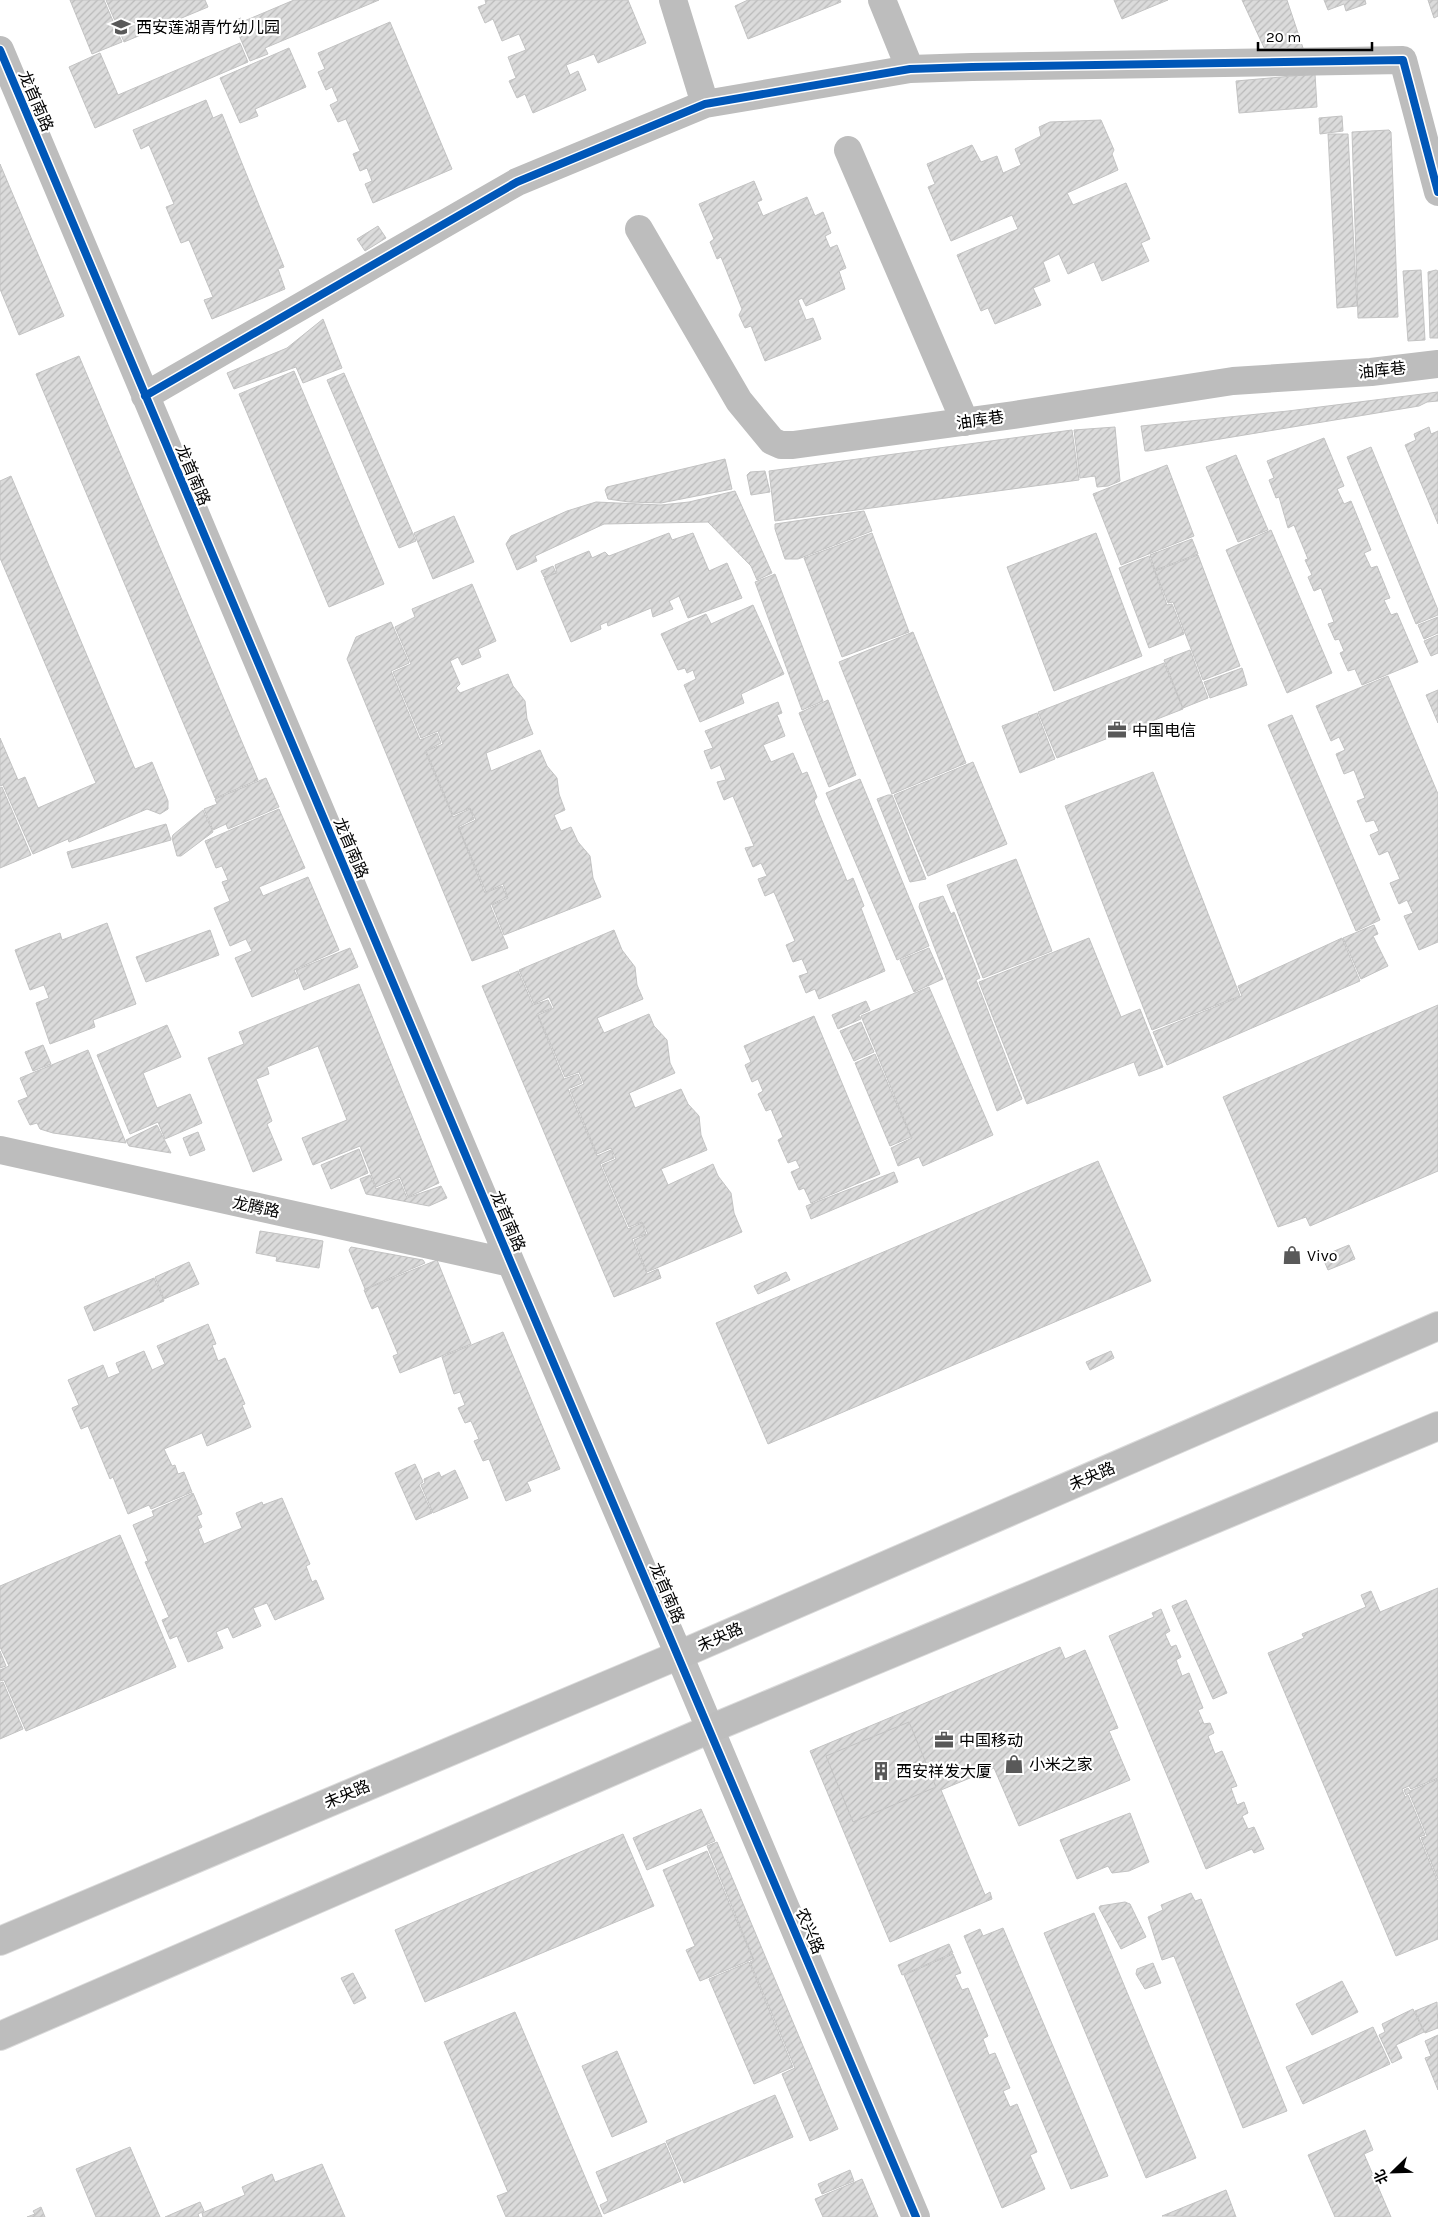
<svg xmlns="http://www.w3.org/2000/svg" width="1438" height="2217" font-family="Karla,'Noto Sans SC',sans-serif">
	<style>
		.building { fill: url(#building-hatch); stroke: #c3c3c3 }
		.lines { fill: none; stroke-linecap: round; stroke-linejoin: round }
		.primary-casing { stroke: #dbdbdb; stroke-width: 30 }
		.street { stroke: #bdbdbd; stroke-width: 28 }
		.secondary { stroke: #bfbfbf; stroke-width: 28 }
		.primary { stroke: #bdbdbd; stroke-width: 28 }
		.cycleway-casing { stroke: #fff; stroke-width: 11 }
		.cycleway { stroke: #0057b8; stroke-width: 8 }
		.labels { text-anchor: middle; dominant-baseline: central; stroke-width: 4.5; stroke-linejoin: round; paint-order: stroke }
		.poi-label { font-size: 16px; fill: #000; stroke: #fff; text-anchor: start }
		.street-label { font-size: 16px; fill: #000; stroke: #fff }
	</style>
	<defs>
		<pattern id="building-hatch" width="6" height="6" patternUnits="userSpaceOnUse" patternTransform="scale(1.25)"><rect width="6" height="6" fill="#dbdbdb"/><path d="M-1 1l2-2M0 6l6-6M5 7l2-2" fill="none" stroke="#bababa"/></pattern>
	</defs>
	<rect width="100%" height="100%" fill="#fff"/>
	<path class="building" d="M70 0H104L122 42 92 54Z
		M106 0H205L208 7 124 42Z
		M294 0H379L265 48 268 54 250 61 233 21 241 18 242 22Z
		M485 0H628L646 43 598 63 594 54 566 65 570 75 578 71 586 90 533 113 525 94 517 98 509 81 516 78 508 57 526 50 519 34 502 41 493 19 485 23 478 7 486 4Z
		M748 0H840L841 2 748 39 735 6Z
		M1114 0H1168L1122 19Z
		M1242 0H1287L1304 51 1267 54Z
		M1324 0H1365L1366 4 1346 11 1344 4 1328 10Z
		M1428 0H1438V16L1434 18Z
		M390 22 452 169 373 203 365 184 372 181 367 168 360 171 353 154 360 151 346 119 338 122 330 105 338 101 332 87 326 90 318 72 325 69 318 53Z
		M240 43 248 62 95 128 69 67 100 53 118 95Z
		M289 48 306 87 255 109 258 116 240 123 220 78Z
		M1315 74 1317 107 1239 113 1236 81Z
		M206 100 213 118 222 114 284 267 278 269 285 289 212 319 204 300 213 297 189 240 181 243 166 207 174 204 149 145 141 149 133 130Z
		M1342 116 1343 131 1320 134 1319 118Z
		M1101 120 1114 150 1112 154 1118 170 1067 193 1073 205 1126 183 1150 239 1141 243 1149 261 1102 281 1094 262 1068 274 1059 254 1043 262 1050 281 1033 288 1041 305 995 324 988 308 981 311 957 255 1018 229 1012 215 951 241 928 187 935 184 927 164 972 145 981 162 997 156 1003 173 1021 165 1015 149 1041 136 1039 127 1050 122Z
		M1389 130 1391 132 1398 317 1358 318 1352 132Z
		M1328 134H1348L1357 306 1337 308Z
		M0 164 64 316 19 335 0 289Z
		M754 181 762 200 757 202 763 216 807 197 815 216 823 212 831 233 825 236 830 248 837 245 846 268 839 271 845 289 806 306 802 298 798 300 806 320 813 318 821 339 765 361 751 326 745 328 739 315 742 309 721 257 717 259 710 242 714 239 699 204Z
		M378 226 386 238 365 251 357 239Z
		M1421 270 1425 340 1408 341 1403 271Z
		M1436 270 1438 271V338H1430L1428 272Z
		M323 319 342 368 303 383 296 367 234 389 227 373 287 348Z
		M79 356 258 780 215 798 36 374Z
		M294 371 384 584 329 607 239 394Z
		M344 373 416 541 399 548 327 380Z
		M1438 392V401L1427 402 1419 406 1148 451H1145L1141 426 1288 411Z
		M1115 427 1120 481 1108 486 1097 487 1095 476 1080 478 1074 430Z
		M1429 427 1431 434 1438 431V524L1405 445 1416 440 1414 434Z
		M1072 430 1079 480 775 521 769 471Z
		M1324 438 1344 486 1337 489 1344 504 1351 501 1371 550 1364 553 1371 568 1377 566 1390 598 1384 600 1391 615 1397 613 1418 662 1362 685 1355 669 1348 671 1340 653 1344 651 1339 639 1335 640 1328 624 1334 622 1321 588 1314 591 1308 577 1312 575 1305 560 1308 559 1294 525 1288 528 1279 497 1276 498 1269 480 1274 478 1267 461Z
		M1371 447 1438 610V615L1416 624 1347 457Z
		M1236 455 1268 530 1238 542 1206 467Z
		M725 459 732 489 661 503 629 502 608 499 605 490 607 487Z
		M1167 465 1194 536 1121 565 1093 494Z
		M765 471 770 492 751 495 747 475 750 472Z
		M11 476 135 769 152 762 168 801V809L160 814 147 809 69 842 68 839 33 854 3 785 0 786V738L18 780 25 777 38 808 96 783 0 558V481Z
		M735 491 772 573 757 580 751 566 708 522 604 524 535 556 537 561 517 570 506 544 511 536 567 511 596 502 661 505 689 502Z
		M864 511 872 531 798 559H785L775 529V524Z
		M454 516 474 562 433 579 414 533Z
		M1271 530 1332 673 1287 693 1226 550Z
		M669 533 672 540 693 533 709 571 727 563 742 598 688 618 679 596 669 601 673 609 653 617 651 608 608 626 607 622 600 625 601 629 571 642 544 578 557 573 555 565 589 551 592 558 605 552 609 556Z
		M872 533 909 632 842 657 804 558Z
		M1096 533 1142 656 1054 691 1007 567Z
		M1192 539 1198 554 1155 570 1150 555Z
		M1198 555 1240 666 1203 680 1173 602 1168 603 1155 571Z
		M1149 556 1167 605 1172 604 1184 634 1149 648 1119 568Z
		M553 566 556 573 544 577 541 571Z
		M775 574 823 701 802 710 755 582Z
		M472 584 496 641 478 649 481 657 462 665 458 657 450 661 460 684 456 688 460 693 508 674 513 686 525 701 527 719 533 734 486 753 491 771 540 750 547 766 557 778 559 794 565 810 554 815 561 831 571 827 578 842 590 856 593 878 601 897 504 935 492 905 508 898 503 884 486 892 459 828 476 820 470 808 453 815 426 751 443 744 438 731 421 738 393 672 411 664 395 627 415 617 412 609Z
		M753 605 784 674 741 694 744 703 700 722 684 685 696 679 693 670 687 673 685 668 678 670 661 634 706 614 711 624Z
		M1438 617V633L1424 639 1418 625Z
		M391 622 409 663 391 671 420 740 437 733 441 743 425 751 453 817 470 809 474 819 458 827 485 893 502 886 507 897 490 905 508 948 472 961 347 659 356 637Z
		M913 632 966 763 892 794 839 662Z
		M1438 635V653L1431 656 1424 641Z
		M1190 650 1208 698 1183 708 1164 660Z
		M1164 663 1183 709 1057 758 1038 712Z
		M1242 668 1247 685 1210 698 1204 682Z
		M1388 676 1438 794V942L1419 950 1404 916 1413 913 1407 900 1399 904 1390 883 1400 879 1388 851 1379 855 1370 835 1379 831 1374 820 1366 822 1357 801 1365 798 1354 770 1344 774 1336 754 1345 750 1339 737 1331 741 1316 706Z
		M1438 690V723L1426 695Z
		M828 700 856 775 829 787 799 713Z
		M778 702 782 713 777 715 785 736 763 745 771 762 793 753 802 774 807 772 817 797 814 801 847 881 853 878 864 906 861 908 885 971 819 999 815 989 806 993 799 976 808 973 802 959 793 962 786 945 795 941 774 892 765 896 758 879 767 876 761 863 753 867 745 848 754 846 733 796 724 800 717 782 726 780 720 765 711 769 704 751 713 748 705 731Z
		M1037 713 1055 759 1020 773 1002 726Z
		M1292 715 1380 920 1356 931 1268 725Z
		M973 762 1007 844 928 876 894 795Z
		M1153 772 1240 996 1152 1030 1065 806Z
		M266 778 279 807 228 829 226 824 213 830 204 809 217 804 215 799Z
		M860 779 929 946 897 960 826 793Z
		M2 787 31 855 0 868V788Z
		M888 795H892L926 879 910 882 877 799Z
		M279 809 305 868 259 887 263 896 308 877 339 950 294 970 298 978 252 997 235 958 252 951 246 939 230 946 214 908 230 901 222 882 228 880 222 866 216 868 205 841Z
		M203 810 213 832 181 856H177L172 838 173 835Z
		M166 824 171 840 72 868 67 852Z
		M1016 859 1052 951 983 978 947 885Z
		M943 896 951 914 954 912 980 978 976 980 1022 1099 997 1111 919 907 920 903Z
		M107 923 136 1004 93 1020 95 1027 50 1044 36 1003 49 998 44 985 30 990 15 950 60 933 62 940Z
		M1374 925 1378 934 1373 936 1388 966 1361 979 1343 938Z
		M210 930 219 955 146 982 136 957Z
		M614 930 622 950 635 967 637 985 643 999 597 1018 604 1033 649 1014 654 1026 667 1040 670 1063 675 1073 629 1093 635 1108 681 1089 688 1104 699 1116 701 1135 707 1150 661 1169 668 1185 713 1164 718 1176 731 1193 734 1213 742 1232 647 1272 634 1240 648 1234 642 1222 629 1227 602 1165 616 1159 611 1148 597 1154 570 1090 584 1084 579 1072 565 1077 538 1015 554 1008 549 997 534 1004 519 970Z
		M1089 938 1121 1017 1140 1009 1163 1067 1139 1076 1134 1062 1027 1104 979 982Z
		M1342 938 1360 981 1167 1065 1153 1032 1242 996 1238 986Z
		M350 948 358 967 304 990 296 970Z
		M929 948 943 979 914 992 900 960Z
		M518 971 533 1005 548 1000 552 1008 537 1014 564 1079 578 1074 582 1083 568 1089 597 1156 611 1150 614 1158 600 1164 628 1229 642 1223 646 1234 632 1239 647 1274 658 1269 661 1278 614 1297 482 986Z
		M359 984 439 1183 408 1197 400 1177 376 1187 360 1146 313 1165 302 1138 347 1120 318 1046 267 1067 269 1074 256 1079 272 1121 267 1124 282 1160 253 1172 208 1058 244 1044 239 1032Z
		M929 987 993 1135 923 1166 919 1157 898 1166 891 1148 912 1138 861 1016Z
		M866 1001 870 1010 859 1015 861 1019 838 1029 832 1015Z
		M1438 1005V1171L1310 1226 1306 1217 1278 1227 1223 1097Z
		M814 1016 880 1174 811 1203 804 1188 799 1190 791 1172 800 1168 796 1160 788 1163 778 1140 783 1137 771 1109 766 1111 758 1094 763 1091 758 1079 752 1082 745 1065 751 1062 744 1046Z
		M861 1022 874 1052 854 1061 840 1031Z
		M167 1025 181 1057 143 1073 157 1108 190 1094 202 1123 165 1139 158 1122 130 1134 97 1055Z
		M43 1045 51 1064 33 1071 25 1052Z
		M88 1050 126 1143 53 1133 40 1129 37 1123 30 1125 18 1101 28 1097 20 1078Z
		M875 1054 911 1137 890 1146 855 1063Z
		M157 1125 171 1153 129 1146 126 1140Z
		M198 1132 205 1150 190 1156 183 1138Z
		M359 1149 368 1173 331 1189 321 1165Z
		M1098 1161 1151 1281 768 1444 716 1323Z
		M894 1172 898 1182 811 1219 806 1206Z
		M370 1175 376 1189 399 1179 407 1198 441 1186 447 1198 429 1206 366 1194 360 1179Z
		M260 1231 323 1241 319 1268 276 1261 277 1257 256 1253Z
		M1349 1245 1355 1259 1328 1270 1322 1256Z
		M351 1247 423 1260 425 1263 365 1289 349 1250Z
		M437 1260 471 1344 400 1373 393 1356 398 1354 378 1306 372 1309 364 1290Z
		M189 1262 199 1284 164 1299 155 1277Z
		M786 1272 790 1280 758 1294 754 1286Z
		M154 1278 164 1301 94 1331 84 1307Z
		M208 1324 216 1344 212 1345 218 1361 225 1358 245 1404 242 1405 251 1427 207 1446 202 1433 164 1449 172 1466 175 1465 178 1474 184 1472 192 1492 151 1509 149 1505 128 1514 113 1477 110 1479 88 1426 81 1429 72 1408 79 1405 68 1380 103 1365 108 1378 120 1373 116 1363 144 1351 152 1370 165 1364 157 1346Z
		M503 1332 560 1469 527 1482 531 1491 506 1501 489 1459 483 1461 474 1441 479 1439 471 1421 465 1423 458 1408 465 1405 460 1392 454 1394 442 1357Z
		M1111 1351 1114 1358 1090 1370 1086 1362Z
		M415 1464 423 1482 419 1485 432 1513 416 1520 395 1473Z
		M455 1470 468 1498 433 1513 421 1485 425 1483 424 1479 439 1472 441 1477Z
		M193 1493 202 1514 197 1516 202 1527 198 1529 204 1544 242 1528 236 1513 262 1502 263 1505 282 1498 310 1564 306 1566 312 1582 316 1580 324 1599 275 1620 267 1603 253 1608 261 1626 233 1638 228 1627 216 1632 223 1648 188 1662 177 1636 170 1639 162 1620 169 1617 145 1562 148 1561 133 1525 154 1516 152 1511Z
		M120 1535 176 1667 26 1731 4 1680 0 1681V1670L9 1666 0 1647V1586Z
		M1438 1588V1778L1411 1789 1409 1786 1402 1789 1405 1797 1408 1795 1425 1835 1419 1837 1438 1882V1939L1396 1956 1268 1653 1304 1638 1302 1634 1366 1607 1361 1595 1371 1591 1380 1612Z
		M1186 1600 1227 1693 1213 1699 1172 1606Z
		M1161 1609 1170 1631 1165 1634 1171 1647 1176 1645 1181 1657 1176 1660 1182 1676 1189 1673 1203 1708 1198 1710 1204 1724 1210 1723 1214 1733 1208 1736 1215 1754 1222 1751 1237 1786 1231 1788 1237 1805 1244 1802 1248 1813 1242 1816 1248 1829 1254 1827 1264 1849 1254 1853 1252 1849 1206 1869 1109 1636 1154 1617 1152 1613Z
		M1060 1647 1065 1659 1085 1650 1118 1728 1109 1731 1130 1780 1019 1826 994 1768 941 1790 985 1895 990 1892 992 1899 890 1942 810 1751Z
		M0 1651 6 1666 0 1668Z
		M3 1682 23 1729 0 1739V1683Z
		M909 1722 936 1787 853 1822 826 1756Z
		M1438 1779V1879L1421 1838 1427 1836 1409 1793 1406 1795 1404 1790 1408 1788 1410 1791Z
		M701 1809 715 1841 647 1870 633 1838Z
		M1130 1813 1149 1862 1129 1871 1112 1873 1108 1866 1077 1879 1060 1840Z
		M623 1834 654 1906 425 2002 395 1930Z
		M717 1842 838 2129 810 2141 782 2074 795 2068 750 1962 754 1960 707 1846Z
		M707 1851 753 1959 700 1981 686 1950 695 1946 663 1870Z
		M1191 1893 1195 1901 1201 1899 1287 2111 1243 2128 1174 1956 1162 1960 1148 1917 1163 1910 1161 1905Z
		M1125 1902 1130 1904 1146 1937 1121 1949 1099 1908 1100 1906Z
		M1094 1913 1196 2158 1146 2178 1044 1933Z
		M1003 1928 1108 2176 1071 2189 964 1936 980 1929 983 1936Z
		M949 1944 953 1953 902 1975 898 1965Z
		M953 1954 961 1973 955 1975 962 1990 968 1988 988 2036 983 2039 989 2055 995 2053 1010 2088 1003 2091 1010 2107 1017 2104 1037 2152 1030 2155 1045 2189 1002 2208 904 1975Z
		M749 1962 793 2067 754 2084 709 1979Z
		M1153 1963 1161 1983 1145 1989 1136 1974 1137 1969Z
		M353 1973 366 1998 354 2004 341 1978Z
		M1342 1981 1358 2012 1312 2035 1296 2004Z
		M1437 2002 1438 2028 1425 2033 1415 2011Z
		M1413 2009 1424 2032 1396 2045 1402 2058 1392 2063 1379 2035 1385 2032 1382 2024Z
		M515 2012 602 2217H506L497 2196 508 2192 444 2042Z
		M1373 2027 1390 2064 1303 2104 1286 2067Z
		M1438 2035V2090L1425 2058 1431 2056 1425 2041Z
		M617 2051 647 2122 612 2137 582 2066Z
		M775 2095 793 2137 684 2183 666 2141Z
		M1365 2130 1373 2150 1364 2154 1391 2217H1335L1308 2155Z
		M665 2143 681 2181 604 2214 600 2205 608 2201 596 2172Z
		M130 2147 160 2217H96L76 2169Z
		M322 2164 345 2217H203L202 2213 245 2195 242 2187 272 2174 275 2182Z
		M850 2170 854 2181 822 2194 818 2184Z
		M862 2179 878 2217H823L815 2199Z
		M1226 2190 1236 2217 1162 2216Z
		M200 2202 204 2211 198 2214 199 2217H165Z
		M41 2207 45 2217H27L35 2214 33 2211Z"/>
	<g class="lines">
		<g class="primary-casing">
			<path id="primary" d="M0 1941 679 1655 1438 1326
				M0 2036 710 1729 1438 1426"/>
		</g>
		<path class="street" d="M673 0 705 104
			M882 0 910 69
			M0 50 511 1263 679 1655
			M848 150 965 422
			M639 229 739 401 772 441 781 445H793L1014 415 1233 381 1371 372 1438 364
			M145 396 517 182 705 104 910 69 972 67 1403 60 1438 192
			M0 1150 511 1263"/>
		<path class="secondary" d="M679 1655 916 2217"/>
		<use href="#primary" class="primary"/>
		<g class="cycleway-casing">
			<path id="cycleway" d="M0 50 511 1263 916 2217
				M145 396 517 182 705 104 910 69 972 67 1403 60 1438 192"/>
		</g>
		<use href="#cycleway" class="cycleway"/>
	</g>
	<defs>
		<g id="school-bare" transform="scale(1.5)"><path d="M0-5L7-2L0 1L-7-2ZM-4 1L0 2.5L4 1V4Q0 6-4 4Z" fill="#595959" stroke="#fff" stroke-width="2.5" paint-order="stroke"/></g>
		<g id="office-bare" transform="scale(1.5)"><path d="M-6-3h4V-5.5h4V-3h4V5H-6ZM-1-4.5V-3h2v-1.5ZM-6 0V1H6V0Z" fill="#595959" stroke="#fff" stroke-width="2.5" paint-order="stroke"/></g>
		<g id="shop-bare" transform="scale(1.5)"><path d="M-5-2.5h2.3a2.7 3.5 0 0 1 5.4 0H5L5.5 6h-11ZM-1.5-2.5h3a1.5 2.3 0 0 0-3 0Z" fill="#595959" stroke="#fff" stroke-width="2.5" paint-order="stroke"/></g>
		<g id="building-bare" transform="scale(1.5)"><path d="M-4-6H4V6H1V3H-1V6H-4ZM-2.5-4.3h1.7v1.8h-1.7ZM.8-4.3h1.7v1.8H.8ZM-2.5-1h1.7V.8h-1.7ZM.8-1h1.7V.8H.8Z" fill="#595959" stroke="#fff" stroke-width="2.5" paint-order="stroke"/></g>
	</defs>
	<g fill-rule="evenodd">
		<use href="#school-bare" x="121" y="27"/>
		<use href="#office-bare" x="1117" y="730"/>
		<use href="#shop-bare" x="1292" y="1255"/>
		<use href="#office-bare" x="944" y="1740"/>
		<use href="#shop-bare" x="1014" y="1764"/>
		<use href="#building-bare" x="881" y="1771"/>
	</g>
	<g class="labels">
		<g class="poi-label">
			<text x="136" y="27">西安莲湖青竹幼儿园</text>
			<text x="1132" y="730">中国电信</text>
			<text x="1307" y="1255">Vivo</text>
			<text x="959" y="1740">中国移动</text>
			<text x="1029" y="1764">小米之家</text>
			<text x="896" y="1771">西安祥发大厦</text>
		</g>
		<g class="street-label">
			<text transform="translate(36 101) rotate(67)">龙首南路</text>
			<text transform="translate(1382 370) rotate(-6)">油库巷</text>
			<text transform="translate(980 420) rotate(-8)">油库巷</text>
			<text transform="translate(193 475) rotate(67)">龙首南路</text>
			<text transform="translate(351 848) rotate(67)">龙首南路</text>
			<text transform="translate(256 1207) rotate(12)">龙腾路</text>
			<text transform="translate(508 1221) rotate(67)">龙首南路</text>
			<text transform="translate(1092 1476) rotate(-23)">未央路</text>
			<text transform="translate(667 1593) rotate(67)">龙首南路</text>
			<text transform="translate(720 1637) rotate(-24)">未央路</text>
			<text transform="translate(347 1794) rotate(-23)">未央路</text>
			<text transform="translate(810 1931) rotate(67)">农兴路</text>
		</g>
	</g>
	<g transform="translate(1393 2172) rotate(247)" stroke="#ffffff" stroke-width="4" paint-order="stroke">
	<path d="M0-4L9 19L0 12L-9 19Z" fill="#000000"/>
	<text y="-8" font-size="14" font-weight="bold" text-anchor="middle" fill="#000000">北</text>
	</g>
	<path d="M1258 42v8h114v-8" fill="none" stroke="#000000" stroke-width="2.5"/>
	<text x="1266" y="42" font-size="15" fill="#000000" stroke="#ffffff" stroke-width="4" paint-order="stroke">20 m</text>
</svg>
